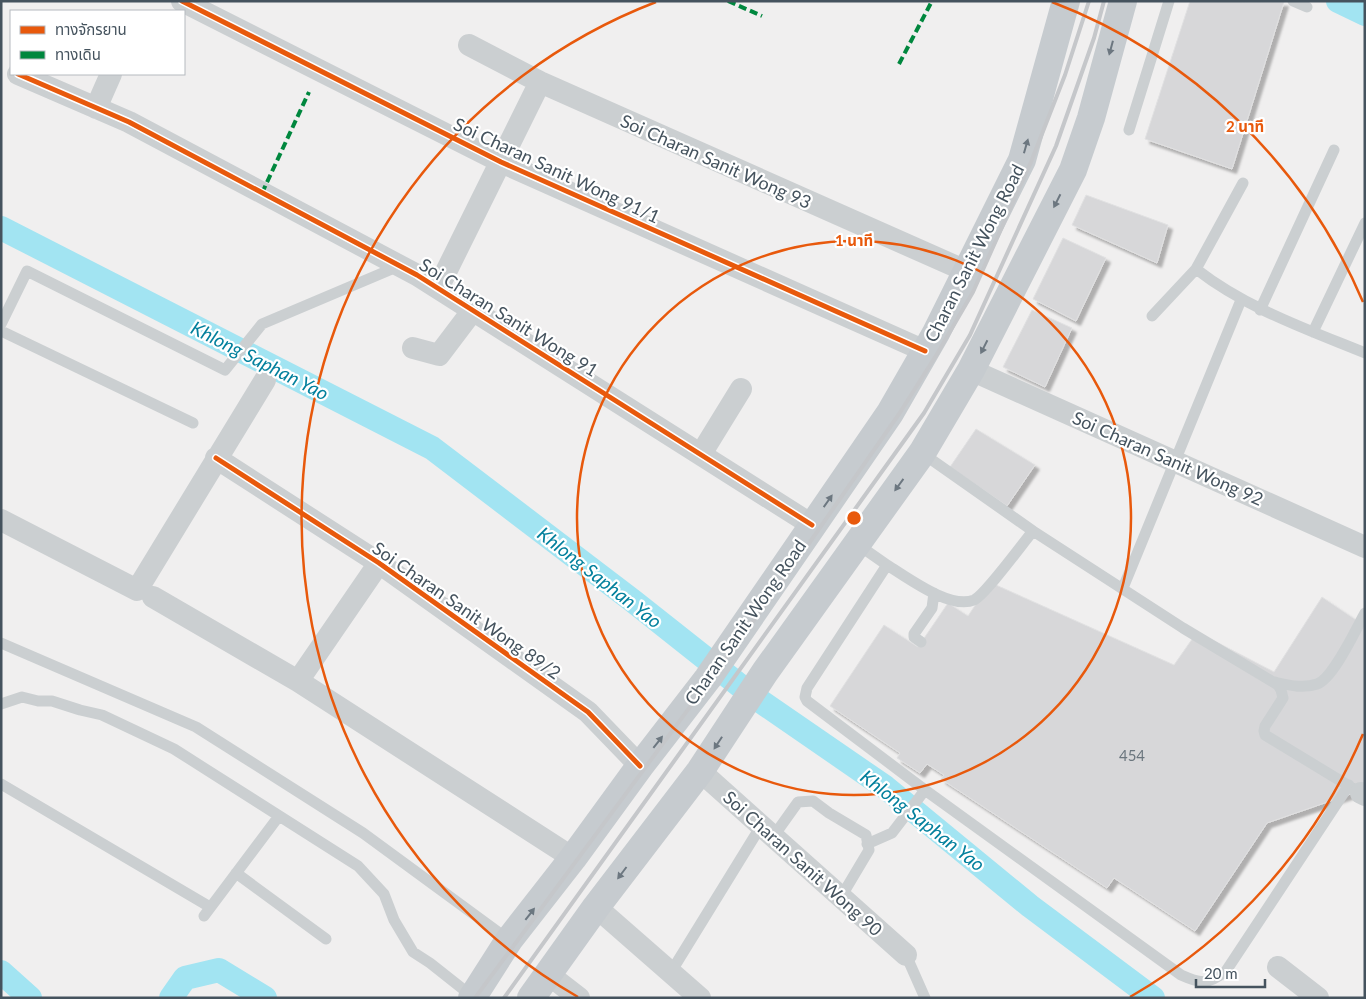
<svg xmlns="http://www.w3.org/2000/svg" width="1366" height="999" font-family="Lato,'Noto Sans Thai',sans-serif">
	<style>
		.lines { fill: none; stroke-linecap: round; stroke-linejoin: round }
		.canal { stroke: #a2e4f2; stroke-width: 24 }
		.building { fill: #d7d7d9; stroke: #e1e1e2; filter: url(#shadow) }
		.lane { stroke: #cbcfd1; stroke-width: 11 }
		.street { stroke: #cbcfd1; stroke-width: 22 }
		.primary { stroke: #c6cbcf; stroke-width: 28 }
		.rail { stroke: #c5c7ca; stroke-width: 4 }
		.quiet { stroke: #00873e; stroke-width: 4; stroke-dasharray: 8 4; stroke-linecap: butt }
		.cycleway-casing { stroke: #fff; stroke-width: 8 }
		.cycleway { stroke: #e8590c; stroke-width: 5 }
		.oneway { fill: #6c7780 }
		.ring { fill: none; stroke: #e8590c; stroke-width: 2.5 }
		.labels { text-anchor: middle; dominant-baseline: central; stroke-width: 4.5; stroke-linejoin: round; paint-order: stroke }
		.number-label { font-size: 15px; fill: #6b767e }
		.street-label { font-size: 18px; fill: #45535e; stroke: #fff }
		.water-label { font-size: 19px; font-style: italic; fill: #03809d; stroke: #fff }
		.centre { fill: #e8590c; stroke: #fff; stroke-width: 2.5 }
		.ring-label { font-size: 15px; text-anchor: middle; font-weight: bold; fill: #e8590c; stroke: #fff; stroke-width: 4.5; stroke-linejoin: round; paint-order: stroke }
	</style>
	<defs>
		<filter id="shadow"><feDropShadow dx="4.5" dy="4.5" stdDeviation="1" flood-color="#0004"/></filter>
	</defs>
	<rect width="100%" height="100%" fill="#f0efef"/>
	<g class="lines">
		<path class="canal" d="M1338 1 1365 14
			M1 228 432 448 633 601 753 696 885 787 1030 906 1153 998
			M1 972 30 998
			M171 998 185 978 219 970 265 998"/>
	</g>
	<path class="building" d="M1190 1 1284 2 1232 169 1145 139Z
		M1086 195 1168 225 1157 263 1072 225Z
		M1063 238 1106 258 1076 321 1033 299Z
		M1032 310 1072 328 1045 387 1003 367Z
		M976 429 1035 465 1007 506 950 467Z
		M996 585 1174 665 1197 632 1274 672 1322 597 1365 626V789L1267 823 1195 931 1114 878 1107 888 941 779 944 775 927 764 920 773 897 758 900 753 830 706 884 625 918 647 948 603 968 616 976 604Z"/>
	<g class="lines">
		<path class="lane" d="M1293 1 1307 7
			M1129 130 1169 1
			M1243 183 1196 269C1246 308 1306 329 1365 353
			M1260 310 1334 150
			M1152 316 1196 269
			M1 324 27 271 225 370 262 324 399 266
			M1 331 193 423
			M1313 332 1365 223
			M922 453 1033 531 1183 628 1278 685 1281 690 1283 698 1265 726 1264 731 1265 735 1354 789
			M1033 531C1023 543 985 595 974 600 950 610 907 577 887 565L807 688 805 697 807 701 925 790 1181 975C1201 984 1208 985 1226 971L1349 785
			M857 544 887 565
			M1123 588 1241 300
			M921 642 914 637V634L932 608 934 593
			M1 643 196 727 363 833 509 940
			M1274 682C1288 685 1303 689 1317 684 1333 679 1356 629 1365 613
			M1 704 22 697 38 701H52L80 710 102 715 174 749 358 866 384 894 394 920 413 952 430 963 473 997
			M1 784 210 907
			M773 837 798 802 813 801 829 813 866 835 869 850 841 897
			M867 844 892 833 925 790
			M236 873 326 939
			M204 916 279 816
			M906 955 925 998
			M671 972 761 826"/>
		<path class="street" d="M182 1 501 162 925 351
			M469 45 540 82 966 271
			M18 74 129 122 417 275 812 525
			M96 108 111 74
			M438 288 540 82
			M413 348 439 355 473 310
			M971 370 1365 547
			M701 454 741 389
			M216 458 379 563 588 712 640 766
			M1 520 137 590 265 380
			M153 597 298 681 573 858
			M298 681 379 563
			M700 771 906 955
			M1361 793 1365 795
			M596 907 700 998
			M1278 967 1318 998
			M548 974 579 998"/>
		<path class="primary" d="M472 998 509 940 573 858 640 766 708 678 890 413 936 333 1022 160 1066 1
			M531 998 596 907 700 771 765 672 922 453 971 370 1073 170 1091 118 1123 1"/>
		<path class="rail" d="M475 998 780 585 899 414 937 354 973 292 1031 162 1065 75 1089 1
			M504 998 924 413 970 335 1056 146 1094 38 1104 1"/>
		<path class="quiet" d="M728 1 762 16
			M899 64 932 1
			M262 193 309 92"/>
		<g class="cycleway-casing">
			<path id="cycleway" d="M182 1 501 162 925 351
				M18 74 129 122 417 275 812 525
				M216 458 379 563 588 712 640 766"/>
		</g>
		<use href="#cycleway" class="cycleway"/>
	</g>
	<defs><path id="oneway-solid" d="M-6-.8H1V-3.2L6.5 0L1 3.2V.8H-6Z" transform="scale(1.25)"/></defs>
	<g class="oneway">
		<use href="#oneway-solid" transform="translate(1111 48) rotate(105)"/>
		<use href="#oneway-solid" transform="translate(1026 146) rotate(-74)"/>
		<use href="#oneway-solid" transform="translate(1057 201) rotate(117)"/>
		<use href="#oneway-solid" transform="translate(984 347) rotate(117)"/>
		<use href="#oneway-solid" transform="translate(899 485) rotate(126)"/>
		<use href="#oneway-solid" transform="translate(828 501) rotate(-55)"/>
		<use href="#oneway-solid" transform="translate(658 742) rotate(-52)"/>
		<use href="#oneway-solid" transform="translate(718 743) rotate(123)"/>
		<use href="#oneway-solid" transform="translate(622 873) rotate(127)"/>
		<use href="#oneway-solid" transform="translate(530 914) rotate(-52)"/>
	</g>
	<g class="ring">
		<circle cx="854" cy="518" r="277"/>
		<path d="M1363 734A553 553 0 0 1 1130 997M578 997A553 553 0 0 1 656 2M1052 2A553 553 0 0 1 1363 302"/>
	</g>
	<g class="labels">
		<g class="number-label">
			<text x="1132" y="755">454</text>
		</g>
		<g class="street-label">
			<text transform="translate(716 161) rotate(24)">Soi Charan Sanit Wong 93</text>
			<text transform="translate(557 170) rotate(25)">Soi Charan Sanit Wong 91/1</text>
			<text transform="translate(974 253) rotate(-63)">Charan Sanit Wong Road</text>
			<text transform="translate(509 317) rotate(32)">Soi Charan Sanit Wong 91</text>
			<text transform="translate(1168 458) rotate(24)">Soi Charan Sanit Wong 92</text>
			<text transform="translate(467 610) rotate(35)">Soi Charan Sanit Wong 89/2</text>
			<text transform="translate(745 622) rotate(-55)">Charan Sanit Wong Road</text>
			<text transform="translate(803 863) rotate(42)">Soi Charan Sanit Wong 90</text>
		</g>
		<g class="water-label">
			<text transform="translate(260 360) rotate(27)">Khlong Saphan Yao</text>
			<text transform="translate(600 577) rotate(38)">Khlong Saphan Yao</text>
			<text transform="translate(923 820) rotate(38)">Khlong Saphan Yao</text>
		</g>
	</g>
	<circle cx="854" cy="518" r="8" class="centre"/>
	<g class="ring-label">
		<text x="1245" y="132">2 นาที</text>
		<text x="854" y="246">1 นาที</text>
	</g>
	<rect width="1366" height="999" fill="none" stroke="#45535e" stroke-width="5"/>
	<rect x="10" y="10" width="175" height="65" fill="#ffffff" stroke="#b5babf"/>
	<rect x="20" y="26" width="25" height="8" fill="#e8590c" stroke="#b5babf"/>
	<text x="55" y="35" font-size="15" fill="#45535e">ทางจักรยาน</text>
	<rect x="20" y="51" width="25" height="8" fill="#00873e" stroke="#b5babf"/>
	<text x="55" y="60" font-size="15" fill="#45535e">ทางเดิน</text>
	<path d="M1196 979v8h69v-8" fill="none" stroke="#45535e" stroke-width="2.5"/>
	<text x="1204" y="979" font-size="15" fill="#45535e" stroke="#ffffff" stroke-width="4" paint-order="stroke">20 m</text>
</svg>
